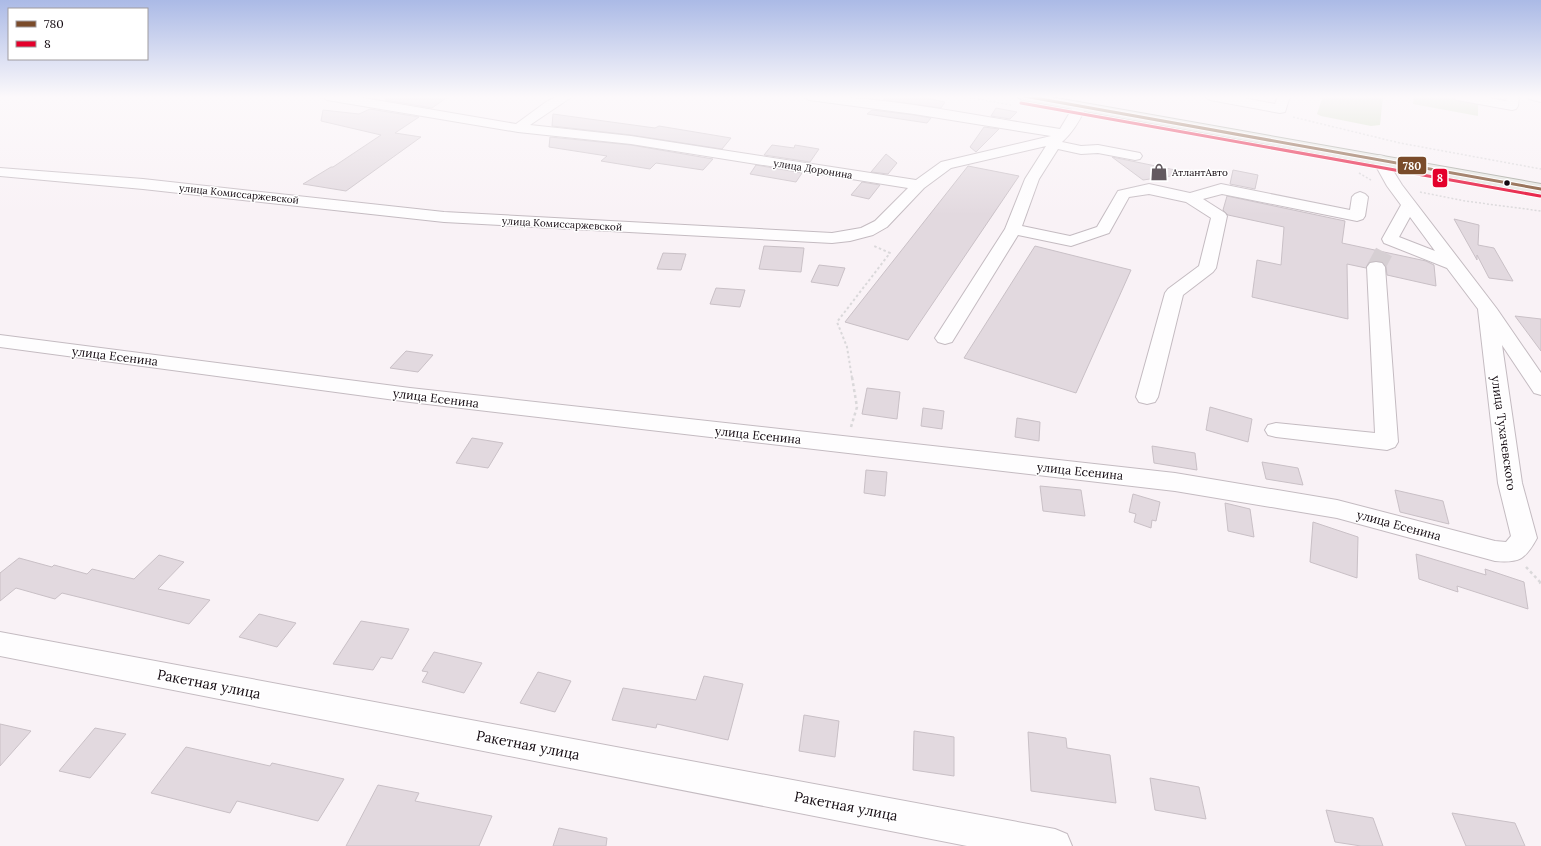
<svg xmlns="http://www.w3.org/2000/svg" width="1541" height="846" font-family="Lora,serif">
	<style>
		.green { fill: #d1ddc2 }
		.building { fill: #e2d9df; stroke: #c9c0c6 }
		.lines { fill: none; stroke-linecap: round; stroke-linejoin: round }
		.minor-tunnel { stroke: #d6cfd3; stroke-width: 18; stroke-dasharray: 18 9; stroke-linecap: butt }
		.minor-casing { stroke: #c4bbc1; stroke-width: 2 }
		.major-casing { stroke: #a0a29a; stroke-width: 2 }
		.path-far3 { stroke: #dad8da; stroke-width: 1.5; stroke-dasharray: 2 2; stroke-linecap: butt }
		.path-far2 { stroke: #dad8da; stroke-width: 2; stroke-dasharray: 2.5 2.5; stroke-linecap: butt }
		.path-far1 { stroke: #dad8da; stroke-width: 2.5; stroke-dasharray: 3 3; stroke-linecap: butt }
		.path { stroke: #dad8da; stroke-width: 3.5; stroke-dasharray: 4 4; stroke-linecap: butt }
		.minor { fill: #fefdfe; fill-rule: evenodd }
		.major { fill: #e5e6e1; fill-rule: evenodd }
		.bus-1-casing { stroke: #fff; stroke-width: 5 }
		.bus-2-casing { stroke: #fff; stroke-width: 5 }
		.bus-1 { stroke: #7a4b2a; stroke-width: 3 }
		.bus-2 { stroke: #e4002b; stroke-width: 3 }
		.bus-dot { fill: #12080f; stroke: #fff; stroke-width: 1.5 }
		.labels { text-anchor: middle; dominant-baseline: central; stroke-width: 3; stroke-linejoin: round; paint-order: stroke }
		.far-street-label { font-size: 10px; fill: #12080f; stroke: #fff }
		.far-poi-label { font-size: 10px; fill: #12080f; stroke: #fff; text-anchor: start }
		.street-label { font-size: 12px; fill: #12080f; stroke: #fff }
		.near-street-label { font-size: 14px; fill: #12080f; stroke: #fff }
		.line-badge { stroke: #fff; stroke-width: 1.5 }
		.badge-label { font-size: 11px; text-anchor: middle; font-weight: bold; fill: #fff }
	</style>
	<rect width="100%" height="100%" fill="#f9f2f6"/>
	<path class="green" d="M1323 96H1383L1380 125 1371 126 1321 116 1317 114Z
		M1414 96H1436L1478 104V116L1413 104Z"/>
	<path class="building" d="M392 96H449L432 108 385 100Z
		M887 96H914L945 102 941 108 883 100Z
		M996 108 1017 112 1010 119 991 116Z
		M370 109 419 117 395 133 421 137 346 191 303 184 331 167H333L381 135 321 121 323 110 359 114Z
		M872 110 914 115 931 118 927 123 867 114Z
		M553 114 655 128 659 126 731 138 722 149 631 135 552 126Z
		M984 127 999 129 976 152 970 147Z
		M550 137 631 145 713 159 703 170 656 163 650 169 601 161 607 156 549 147Z
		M772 145 794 148 795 145 819 149 810 162 764 155Z
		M886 154 897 163 888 174 871 172Z
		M1112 157 1185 172V174L1143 180Z
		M756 165 802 173 796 182 750 174Z
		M968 166 1019 176 908 340 845 322Z
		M1233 170 1258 175 1255 189 1230 184Z
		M862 182 880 185 869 199 851 195Z
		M1227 196 1345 221 1342 243 1426 261 1434 265 1436 286 1387 275 1386 267 1383 262 1376 261 1369 262 1366 268 1347 264 1348 319 1252 297 1257 260 1281 265 1284 227 1228 215 1223 210Z
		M1454 219 1479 225 1478 245 1494 248 1513 281 1489 278 1477 255V260Z
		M764 246 804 248 801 272 759 269Z
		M1035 246 1131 270 1076 393 964 358Z
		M663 253 686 254 681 270 657 269Z
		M819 265 845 268 838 286 811 282Z
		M716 288 745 290 740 307 710 304Z
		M1515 316 1541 319V351Z
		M406 351 433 355 418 372 390 368Z
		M867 388 900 392 897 419 862 414Z
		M1210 407 1252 419 1248 442 1206 430Z
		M923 408 944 411 942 429 921 426Z
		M1017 418 1040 422 1039 441 1015 437Z
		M472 438 503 443 488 468 456 463Z
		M1152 446 1195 453 1197 470 1154 463Z
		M1262 462 1298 468 1303 485 1266 479Z
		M866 470 887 472 885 496 864 493Z
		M1040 486 1081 490 1085 516 1043 511Z
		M1395 490 1443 501 1449 524 1400 512Z
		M1133 494 1160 502 1156 521 1152 520 1151 528 1134 522 1136 514 1129 512Z
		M1225 503 1250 509 1254 537 1228 531Z
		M1313 522 1358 537 1357 578 1310 562Z
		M1416 554 1486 575 1485 569 1524 582 1528 609 1457 586 1458 592 1419 579Z
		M159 555 184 562 158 589 210 600 189 624 62 593 55 599 16 588 0 601V573L19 558 52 567 54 565 87 574 92 569 134 579Z
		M259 614 296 623 277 647 239 637Z
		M361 621 409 629 392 659 381 657 373 670 333 664Z
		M434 652 482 663 464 693 422 682 428 672 422 671Z
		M538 672 571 681 555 712 520 703Z
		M704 676 743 684 728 740 657 724 656 728 612 720 623 688 696 700Z
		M804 715 839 721 835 757 799 751Z
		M0 724 31 731 0 766Z
		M95 728 126 734 90 778 59 771Z
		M914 731 954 737V776L913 770Z
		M1028 732 1066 738 1067 748 1110 755 1116 803 1031 791Z
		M186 747 270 766 272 763 344 779 318 821 237 801 230 813 151 793Z
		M1150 778 1199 787 1206 819 1155 810Z
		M378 785 419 793 415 801 492 816 479 846H346Z
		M1326 810 1373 818 1383 846H1361L1335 842Z
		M1452 813 1515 823 1525 846H1466Z
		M559 828 607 838 606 846H553Z"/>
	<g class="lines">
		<path class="minor-tunnel" d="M1376 267 1384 252"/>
		<g class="minor-casing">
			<path id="minor" d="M321 96H352L516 124 546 102 557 96H573L530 125 631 136 916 180 941 162 1051 136 914 114 809 100 803 96C889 96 975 116 1060 129L1075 104H1085L1086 107C1080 120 1073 132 1062 142L1081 146 1098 145 1140 153 1142 156 1140 159 1135 160 1098 153 1081 154 1058 149 1039 179 1022 226 1070 236 1097 227 1118 191 1149 184 1190 193 1221 184 1350 210 1352 197 1355 194 1360 192 1365 194 1368 197 1365 216 1363 219 1357 221 1222 194 1203 199 1225 213 1227 216 1216 268 1213 272 1183 295 1158 397 1155 402 1147 404 1139 402 1136 397 1165 293 1168 289 1199 266 1211 218 1186 202 1149 194 1129 197 1109 233 1071 246 1018 235 952 342 945 344 938 342 935 338 1005 229 1025 179 1046 146 951 168 924 188 887 227 873 235 850 241 832 243 444 222 143 189 0 176V168L143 179 444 212 832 233 861 228 875 221 908 188 631 144 518 132 327 100Z
				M1204 96H1233L1275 104 1278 96H1290L1285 112 1280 113 1210 100Z
				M1451 96H1480L1506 101 1507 96H1519L1518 106 1516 109 1512 110 1457 100Z
				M1527 96H1541V102L1529 99Z
				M1379 155 1384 156 1402 185 1497 309 1541 373V395L1534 393 1502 345 1522 483 1537 538C1525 560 1519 563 1495 561L1337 518 1175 491 410 402 0 347V335L410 388 1175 473 1337 500 1495 541 1506 542 1511 536 1498 483 1478 309 1447 268 1384 243 1382 239 1401 205 1387 186 1372 159 1374 156ZM1410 217 1435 251 1399 237Z
				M1376 262 1382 263 1385 267 1398 442 1395 447 1387 450 1276 437 1268 435 1265 430 1268 425 1276 423 1375 433 1367 267 1370 263Z
				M0 632 1055 829 1067 834 1072 846H967L0 656Z"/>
		</g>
		<g class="major-casing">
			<path id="major" d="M1016 96H1045L1541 184V194L1022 100Z"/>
		</g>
		<path class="path-far3" d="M962 96 1011 105
			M1293 117 1400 143 1541 169
			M1359 173 1371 180
			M1420 192 1465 201 1541 211"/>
		<path class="path-far2" d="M852 378 847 347 837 322 890 253 874 246"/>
		<path class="path-far1" d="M851 427 857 407 852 377
			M1526 567 1541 583"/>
		<path class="path" d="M1540 582 1541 583"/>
		<use href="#minor" class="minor"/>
		<use href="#major" class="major"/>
		<g class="bus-1-casing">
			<path id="bus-1" d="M1024 96 1541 189"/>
		</g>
		<g class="bus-2-casing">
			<path id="bus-2" d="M1021 103 1540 196"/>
		</g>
		<use href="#bus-1" class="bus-1"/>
		<use href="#bus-2" class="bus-2"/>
	</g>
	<linearGradient id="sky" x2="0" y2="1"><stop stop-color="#abbae6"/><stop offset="0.45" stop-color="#fcf9fb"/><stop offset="1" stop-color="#fcf9fb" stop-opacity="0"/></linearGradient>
	<rect width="1541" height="215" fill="url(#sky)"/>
	<defs>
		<g id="shop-bare" transform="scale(1.38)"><path d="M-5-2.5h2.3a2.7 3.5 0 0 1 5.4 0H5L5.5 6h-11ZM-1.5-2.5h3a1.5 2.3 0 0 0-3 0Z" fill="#635a60" stroke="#fff" stroke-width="2.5" paint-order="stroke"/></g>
	</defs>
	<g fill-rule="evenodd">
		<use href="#shop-bare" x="1159" y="172"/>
	</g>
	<circle class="bus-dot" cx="1507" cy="183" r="3.5"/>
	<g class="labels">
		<g class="far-street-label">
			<text transform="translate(813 169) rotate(9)">улица Доронина</text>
			<text transform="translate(239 194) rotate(6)">улица Комиссаржевской</text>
			<text transform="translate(562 224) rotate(3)">улица Комиссаржевской</text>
		</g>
		<g class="far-poi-label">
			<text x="1172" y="172">АтлантАвто</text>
		</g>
		<g class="street-label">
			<text transform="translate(115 356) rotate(7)">улица Есенина</text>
			<text transform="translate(436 398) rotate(7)">улица Есенина</text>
			<text transform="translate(1504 433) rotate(82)">улица Тухачевского</text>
			<text transform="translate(758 435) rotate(6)">улица Есенина</text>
			<text transform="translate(1080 471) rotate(6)">улица Есенина</text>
			<text transform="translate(1399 525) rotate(15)">улица Есенина</text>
		</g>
		<g class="near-street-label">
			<text transform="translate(209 684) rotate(11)">Ракетная улица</text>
			<text transform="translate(528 745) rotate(11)">Ракетная улица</text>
			<text transform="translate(846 806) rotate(11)">Ракетная улица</text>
		</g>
	</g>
	<g class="line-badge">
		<rect x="1397" y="156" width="30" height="19" rx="4" fill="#7a4b2a"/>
		<rect x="1432" y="168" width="16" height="20" rx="4" fill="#e4002b"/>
	</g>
	<g class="badge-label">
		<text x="1412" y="170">780</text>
		<text x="1440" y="182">8</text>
	</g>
	<rect x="8" y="8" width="140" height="52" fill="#ffffff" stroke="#a09c9f"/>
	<rect x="16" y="21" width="20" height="6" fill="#7a4b2a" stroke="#a09c9f"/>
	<text x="44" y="28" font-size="12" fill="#12080f">780</text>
	<rect x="16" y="41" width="20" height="6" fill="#e4002b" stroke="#a09c9f"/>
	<text x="44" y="48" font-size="12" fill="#12080f">8</text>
</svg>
